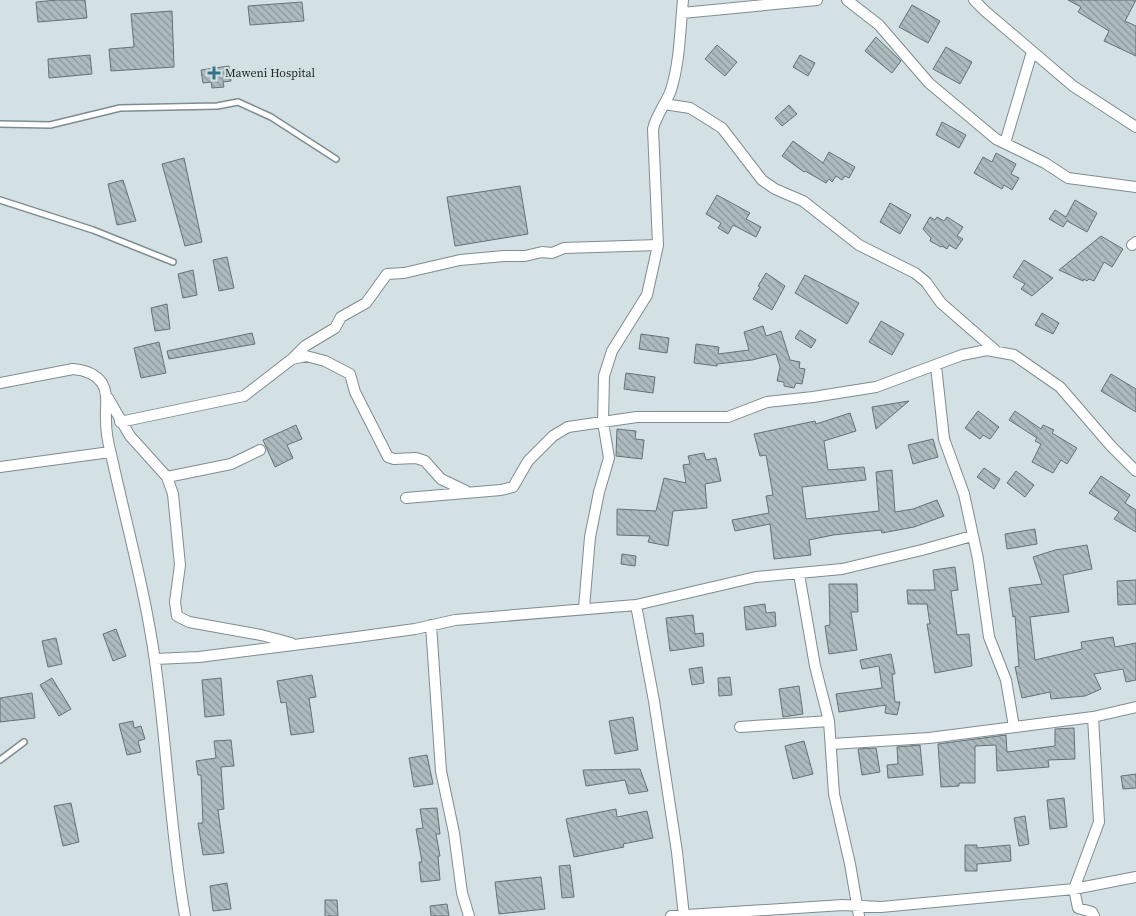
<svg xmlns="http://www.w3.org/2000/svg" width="1136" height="916" font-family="'Source Serif 4',serif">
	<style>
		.building { fill: url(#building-back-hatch); stroke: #657276 }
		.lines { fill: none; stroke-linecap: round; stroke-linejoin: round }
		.lane-casing { stroke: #7f8c90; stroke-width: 8 }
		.street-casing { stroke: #7f8c90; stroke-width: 12 }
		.lane { stroke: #fff; stroke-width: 5 }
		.street { stroke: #fff; stroke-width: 10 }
		.poi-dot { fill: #327586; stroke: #d3e1e5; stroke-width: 2 }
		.labels { text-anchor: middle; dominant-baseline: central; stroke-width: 4; stroke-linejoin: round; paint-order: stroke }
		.poi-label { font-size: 12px; fill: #23292a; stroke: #d3e1e5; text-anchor: start }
	</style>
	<defs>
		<pattern id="building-back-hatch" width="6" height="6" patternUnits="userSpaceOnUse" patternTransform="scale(1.25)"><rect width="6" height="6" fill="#adbbbf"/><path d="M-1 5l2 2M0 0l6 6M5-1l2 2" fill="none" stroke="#8c989b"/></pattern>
	</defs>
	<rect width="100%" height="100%" fill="#d3e1e5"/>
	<path class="building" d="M57 0H85L87 18 38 22 36 2Z
		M1068 0H1136L1125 21 1136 26V56L1104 41 1109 31 1078 12 1081 7Z
		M302 2 304 21 250 25 248 6Z
		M912 5 940 21 928 43 899 27Z
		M172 11 174 67 111 71 109 49 134 47 131 14Z
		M876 37 901 61 892 73 865 51Z
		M717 45 737 62 725 76 705 59Z
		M946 47 972 62 960 84 933 69Z
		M90 55 92 74 49 78 48 59Z
		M800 55 815 63 808 76 793 67Z
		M229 66 231 81 223 82 224 87 212 88 211 82 203 83 201 70Z
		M789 105 797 114 782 126 775 118Z
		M942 122 966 135 959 148 936 135Z
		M793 141 823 163 829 152 855 167 849 178 845 176 842 180 836 176 832 182 829 179 826 183 805 171 804 172 782 156Z
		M996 153 1016 164 1011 174 1019 178 1012 190 1004 185 1002 189 974 173 983 157 992 162Z
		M184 158 202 242 185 246 162 164Z
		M123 180 136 221 117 225 108 184Z
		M520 186 528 234 455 246 447 197Z
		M717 195 750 213 746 219 761 227 756 237 733 225 728 234 718 228 721 223 706 214Z
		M1075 200 1097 213 1087 232 1067 221 1063 227 1049 219 1055 210 1066 217Z
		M890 203 911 215 900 234 880 222Z
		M930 217 935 220 937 217 944 221 947 217 963 227 957 236 963 239 956 249 949 245 947 249 942 246 941 247 930 241 931 238 923 229Z
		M1101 236 1123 249 1112 267 1104 262 1094 281 1089 279 1087 281 1084 279 1083 281 1059 270Z
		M227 257 234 288 219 291 213 260Z
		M1024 260 1053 278 1032 296 1021 289 1025 284 1013 277Z
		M193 270 197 295 183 298 178 274Z
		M766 273 785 286 772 310 753 299 760 287 758 286Z
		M805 275 859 303 847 324 795 293Z
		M167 304 170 329 155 331 151 308Z
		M1042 313 1059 323 1053 334 1035 325Z
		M881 321 904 334 892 355 869 342Z
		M763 326 766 336 781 331 790 360 800 362 799 368 805 369 802 384 796 383 794 388 784 386V382L777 381 780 367 776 354 752 360 717 364V366L694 363 696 344 719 347 718 354 749 350 744 332Z
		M800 330 816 340 811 348 795 338Z
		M252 333 255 344 169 359 167 351Z
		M641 334 669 338 667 353 639 349Z
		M159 342 166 373 141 378 134 348Z
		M626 373 655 377 653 393 624 389Z
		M1111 374 1136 389V412L1101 391Z
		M909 401 876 429 872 407Z
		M978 411 999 427 990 439 983 435 980 439 965 428Z
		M1015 411 1041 429 1043 425 1054 430 1052 433 1077 448 1067 464 1061 460 1053 473 1032 462 1041 444 1035 441 1037 438 1009 420Z
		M850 413 856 431 824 441 828 470 864 467 866 480 802 487 806 519 879 511 876 472 892 470 895 512 913 509 937 500 944 516 914 527 882 533 881 530 833 535 809 540 811 555 774 559 770 524 735 531 732 520 769 513 766 496 773 495 766 455 760 456 754 434 815 421 816 424Z
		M296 425 302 439 287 445 293 458 275 467 263 440Z
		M617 429 636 431 635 439 644 440 642 459 616 456Z
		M933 439 938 457 913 464 908 445Z
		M704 453 706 460 716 458 721 481 705 484 707 508 673 511 668 546 648 542 650 536 617 535V509L656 511 664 478 686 483 683 465 690 464 688 456Z
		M984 468 1000 479 994 489 977 477Z
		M1016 471 1034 485 1025 497 1007 483Z
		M1101 476 1130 495 1125 503 1136 510V532L1114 519 1119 512 1089 493Z
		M1035 529 1037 544 1007 549 1005 534Z
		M1087 545 1092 569 1063 575 1069 612 1030 617 1035 660 1082 649 1081 642 1113 637 1115 647 1136 643V680L1126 682 1123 669 1094 674 1101 689 1085 696 1051 699 1050 692 1022 698 1015 667 1019 666 1015 616 1013 617 1009 588 1042 584 1033 557 1055 550Z
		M622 554 636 556 635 566 621 564Z
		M955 567 958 590 951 591 957 635 969 634 972 666 935 673 927 624H930L927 604H908L907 590H935L933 570Z
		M1136 580V604L1118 605 1117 581Z
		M829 584H857L858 612H851L857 650 829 654 825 626 830 625Z
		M765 604 766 613 775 612 776 626 746 630 744 607Z
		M693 615 695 634 703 633 704 646 670 651 666 618Z
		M116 629 126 656 113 661 103 634Z
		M56 638 62 664 48 667 42 641Z
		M891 654 895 674H892L895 702H900L897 715 885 713 886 705 839 712 836 694 882 688 879 666 862 669 860 660Z
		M702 667 704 683 692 685 689 669Z
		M312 675 316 697 309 698 314 732 291 735 286 702 281 703 277 681Z
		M730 677 732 695 719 696 718 678Z
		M52 678 71 709 59 716 40 685Z
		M221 678 224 715 205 717 202 680Z
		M799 686 803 714 783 717 779 689Z
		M32 693 35 718 0 722V698Z
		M633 717 638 750 615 754 609 721Z
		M133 721 134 728 141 726 145 739 138 741 141 752 127 755 119 724Z
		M1074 728 1075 759 1048 760 1049 767 997 771 996 745 975 746V783H959V786L941 787 938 744 1006 735 1007 752 1055 746V729Z
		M231 740 234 766 221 767 224 809 218 810 224 853 203 855 198 823H203L201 775H198L196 761 216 758 214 741Z
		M804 741 813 774 793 779 785 746Z
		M920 745 923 775 888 778 887 765 898 764 897 747Z
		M876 748 880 772 862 775 858 749Z
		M427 755 433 784 414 787 409 758Z
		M640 769 648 791 629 794 625 780 586 786 583 770Z
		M1136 774V788L1123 789 1121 776Z
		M1064 798 1067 827 1050 829 1047 800Z
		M71 803 79 842 63 846 54 806Z
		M437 808 440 834H436L440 856H438L440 880 421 882 419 862H422L416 829 423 828 420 809Z
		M616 809 617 817 647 811 653 838 623 844 624 847 574 857 566 819Z
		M1025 816 1029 844 1019 846 1014 818Z
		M965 845H977V848L1010 845 1011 861 977 864V871H965Z
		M570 865 574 897 562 898 559 866Z
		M541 877 545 909 499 914 495 882Z
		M227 883 231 909 213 911 210 886Z
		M325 900H337L338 916H325Z
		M447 904 449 916H431L430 906Z"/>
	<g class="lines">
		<g class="lane-casing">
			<path id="lane" d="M0 124 50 125 120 108 217 106 238 102 271 117 336 159
				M0 200 93 230 173 262
				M0 760 24 742"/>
		</g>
		<g class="street-casing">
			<path id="street" d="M847 0 879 25 929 83 996 139 1045 163 1068 178 1136 187
				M974 0 985 11 1073 86 1136 127
				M682 13 817 0
				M664 104 690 108 722 128 762 180 775 189 803 201 859 245 915 273 926 282 941 303 995 350
				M1005 143 1032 52
				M1132 245 1136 242
				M292 359 305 346 335 328 341 317 366 303 387 274 404 273 460 260 504 256H525L542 252 552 253 564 248 658 245
				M936 366 944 439 964 494 978 559 989 637 1006 680 1014 727
				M0 383 73 369C84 370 95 373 102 383 109 395 105 407 106 420 106 431 108 443 111 454 126 523 145 590 155 661 167 746 170 831 185 916
				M108 398 130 436 167 477 173 494 180 565 175 602 177 616 189 622 261 635 291 643
				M120 422 244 396 292 359 306 356 325 361 350 374 355 392 388 457 394 459 416 458 425 461 441 479 466 491
				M0 467 110 452
				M167 477 231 464 260 450
				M406 498 501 490 513 487 528 461 553 436 568 427 637 417H728L767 402 813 397 876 387 962 355 987 350 1014 355 1060 387 1111 446 1136 471
				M799 574 815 666 829 721 834 794 850 864 859 916
				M636 605 654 701 677 852 684 916
				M584 608 590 537 599 492 609 458 603 422 604 376 612 351 647 295 658 245 653 129C656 115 666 104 671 90 680 61 680 30 683 0
				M431 625 441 771 454 833 462 893 469 916
				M155 659 199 657 357 637 415 629 455 620 636 605 756 577 842 569 922 550 972 536
				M1093 717 1099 822 1074 889 1078 908 1092 912 1094 916
				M740 727 829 721
				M832 744 929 738 1093 717 1136 707
				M671 916 843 905 881 907 1074 889 1136 877"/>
		</g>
		<use href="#lane" class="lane"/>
		<use href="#street" class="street"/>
	</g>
	<path class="poi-dot" d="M211.5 65.5h5v5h5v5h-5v5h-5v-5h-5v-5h5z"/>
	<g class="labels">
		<g class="poi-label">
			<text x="225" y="73">Maweni Hospital</text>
		</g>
	</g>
</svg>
